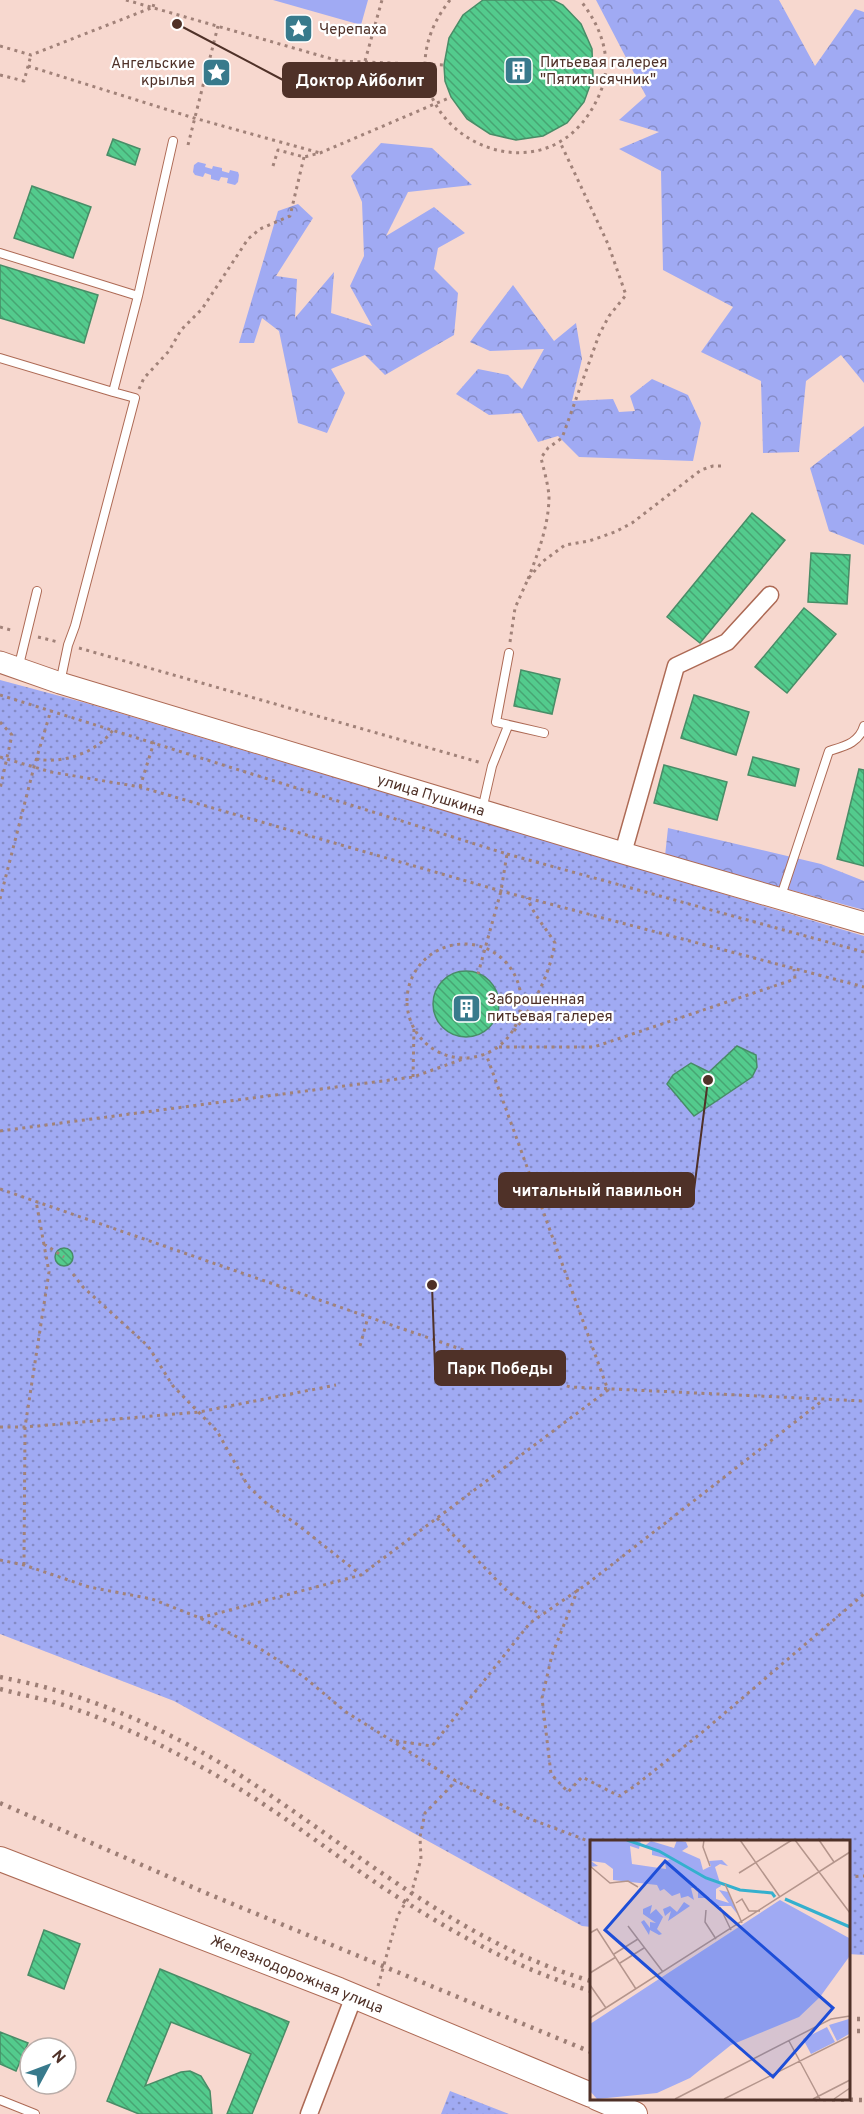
<svg xmlns="http://www.w3.org/2000/svg" width="864" height="2114" font-family="Overpass,sans-serif">
<style>
.grass{fill:#a0aaf3}
.forest{fill:url(#forest-crowns)}
.park{fill:url(#park-dots)}
.building{fill:url(#building-back-hatch);stroke:#488d67;stroke-width:1.5}
.lines{fill:none;stroke-linecap:round;stroke-linejoin:round}
.service-casing{stroke:#ad6a55;stroke-width:10}
.minor-casing{stroke:#ad6a55;stroke-width:19}
.tertiary-casing{stroke:#ad6a55;stroke-width:23}
.secondary-casing{stroke:#ad6a55;stroke-width:26}
.path{stroke:#a18279;stroke-width:3;stroke-dasharray:3 4.5;stroke-linecap:butt}
.service{stroke:#fff;stroke-width:8}
.minor{stroke:#fff;stroke-width:16}
.tertiary{stroke:#fff;stroke-width:21}
.secondary{stroke:#fff;stroke-width:24}
.rail{stroke:#9d7e75;stroke-width:4.5;stroke-dasharray:3 6;stroke-linecap:butt}
.labels{text-anchor:middle;stroke-width:4.5;stroke-linejoin:round;paint-order:stroke}
.poi-label{font-size:15px;fill:#4f3128;stroke:#fff;text-anchor:start}
.street-label{font-size:15px;fill:#4f3128;stroke:#fff}
.inset-river{fill:none;stroke:#34b0ce;stroke-width:3}
.inset-road{fill:none;stroke:#b4958c;stroke-width:1.5}
.view{fill:#1d4ed8;fill-opacity:0.15;stroke:#1d4ed8;stroke-width:3}
.inset-edge{fill:none;stroke:#4f3128;stroke-width:3}
.leader{fill:none;stroke:#4f3128;stroke-width:2}
.callout-dot{fill:#4f3128;stroke:#fff;stroke-width:2}
.callout{fill:#4f3128;stroke:#4f3128;stroke-width:2}
.callout-label{font-size:16px;text-anchor:middle;font-weight:bold;fill:#fff}
</style>
<defs>
<pattern id="forest-crowns" width="20" height="18" patternUnits="userSpaceOnUse" patternTransform="scale(1.5)"><rect width="20" height="18" fill="#a0aaf3"/><path d="M2 6a3 3 0 1 1 6 0M12 15a3 3 0 1 1 6 0" fill="none" stroke="#858bc5"/></pattern>
<pattern id="park-dots" width="8" height="8" patternUnits="userSpaceOnUse" patternTransform="scale(1.5)"><rect width="8" height="8" fill="#a0aaf3"/><path d="M2 2h.1M6 6h.1" fill="none" stroke="#858bc5" stroke-width="1.8" stroke-linecap="round"/></pattern>
<pattern id="building-back-hatch" width="6" height="6" patternUnits="userSpaceOnUse" patternTransform="scale(1.5)"><rect width="6" height="6" fill="#53cb8d"/><path d="M-1 5l2 2M0 0l6 6M5-1l2 2" fill="none" stroke="#47a573"/></pattern>
</defs>
<rect width="100%" height="100%" fill="#f7d8cf"/>
<path class="grass" d="M273 0H368L361 25Z
M198 162 206 164 205 167 212 169 213 166 222 168V171L229 173 230 170 238 172 239 175 238 182 235 185 227 183 228 178 221 177 219 181 211 179V175L205 173 203 177 195 175 193 172 194 165Z"/>
<path class="forest" d="M596 0H779L815 66 855 9 864 12V383L841 355 806 381 799 452 763 453 761 381 701 352 733 307 663 270 661 171 619 149 659 132 619 120 646 96Z
M381 143 432 148 472 185 408 192 386 236 434 207 465 233 438 248 434 269 458 293 454 335 385 375 365 355 331 369 345 393 327 433 298 423 279 331 262 318 254 343H239L278 211 298 204 313 218 276 276 297 279 295 318 334 272 331 313 372 326 350 286 364 256 362 202 351 176Z
M513 285 554 341 576 323 582 359 572 401 613 399 619 412 635 411 630 396 652 379 688 395 701 423 693 461 579 457 558 436 538 442 521 413 489 415 456 394 478 369 508 375 522 389 544 349 490 351 470 342Z
M864 426V545L829 531 810 468Z
M668 828 821 864 864 881V910L665 856Z"/>
<path class="park" d="M0 680 86 703 864 936V1955L848 1954V1841H591V1927L582 1926 174 1701 0 1634Z
M450 2091 509 2114H441Z"/>
<path class="building" d="M483 0H553L563 5 581 24 592 49 593 77 584 102 567 123 543 136 516 140 490 134 467 119 451 97 445 81 444 65 449 38 463 15Z
M113 139 140 149 135 165 107 155Z
M32 186 91 207 73 258 14 238Z
M0 265 98 295 84 343 0 318Z
M752 513 785 540 700 643 667 617Z
M811 553 850 555 847 604 808 602Z
M804 608 836 634 787 693 755 667Z
M521 670 560 679 552 714 514 706Z
M694 695 749 712 736 755 681 738Z
M753 757 799 769 795 786 748 775Z
M664 765 727 782 717 820 654 803Z
M859 769 864 770V866L837 859Z
M433 1004a33 33 0 1 1 66 0a33 33 0 1 1-66 0Z
M737 1046 756 1055 757 1067 752 1077 694 1116 667 1084 673 1075 691 1063 709 1072Z
M55 1257a9 9 0 1 1 18 0a9 9 0 1 1-18 0Z
M44 1930 80 1944 64 1989 28 1975Z
M160 1969 289 2022 252 2114H227L251 2054 171 2022 145 2086 181 2072 190 2071 201 2076 210 2091 212 2114H139L107 2101Z
M0 2032 28 2043 16 2071 0 2064Z"/>
<g class="lines">
<defs>
<path id="service" d="M0 253 138 296
M0 358 113 392
M509 653 496 722 544 733
M18 669 37 591
M60 683 68 645 75 626 135 398 113 392 138 296 173 141
M482 810 492 766 508 726
M780 899 829 751C845 746 859 743 864 726
M0 2100 35 2114"/>
<path id="minor" d="M623 853 676 666 727 642 770 595
M309 2114 354 1996"/>
<path id="tertiary" d="M0 662 60 683 623 853 864 923"/>
<path id="secondary" d="M0 1859 339 1990 591 2095
M597 2098 635 2114"/>
</defs>
<use href="#service" class="service-casing"/>
<use href="#minor" class="minor-casing"/>
<use href="#tertiary" class="tertiary-casing"/>
<use href="#secondary" class="secondary-casing"/>
<path class="path" d="M126 0 339 61 444 65
M450 0C358 117 546 223 600 93 614 60 601 26 580 0
M153 7 155 0
M178 21 179 15
M0 46 31 55 151 8
M365 61 382 0
M28 66 194 118 320 153
M0 75 24 81 31 55
M188 145 218 26
M273 166 278 150 304 157 320 153 451 97
M139 389 144 378 169 351 181 330 202 309 248 239 260 229 290 216 304 157
M528 579C538 553 549 525 549 496 548 484 544 470 541 458L548 448 562 438 599 335 609 316 626 295 608 244 560 142
M0 627 14 631
M38 637 58 642
M510 642 515 608 528 579 542 562 565 545 589 541 615 532 632 523 701 470 713 466H724
M79 648 482 763
M0 695 507 854 501 891 478 974
M0 722 12 735 0 789
M0 757 51 772 140 787 501 891 864 987
M36 759C64 764 96 753 113 730
M140 787 154 742
M507 854 864 952
M0 899 34 767 51 710
M407 1001a57 57 0 1 1 114 0a57 57 0 1 1-114 0Z
M514 1031C534 1005 549 976 555 943 545 927 534 915 527 898
M499 1047H594L795 979 794 969
M413 1077 414 1028
M0 1131 413 1077 466 1058
M0 1189 570 1387 864 1401
M44 1244 64 1257
M73 1274 83 1287 148 1346 173 1386 217 1431 248 1486 266 1503 298 1525 361 1575
M360 1346 368 1317
M0 1427H25L199 1412 336 1385
M437 1518 508 1592 541 1615
M0 1560 24 1565 89 1587 152 1599 200 1618 259 1648 304 1677 346 1712 456 1781 525 1817 591 1842
M24 1565 25 1427 49 1272 36 1201
M578 1589 552 1655 542 1698 551 1774 568 1792 582 1777 619 1796 635 1786 705 1730 864 1594
M200 1618 361 1575 608 1390 486 1054
M396 1741 432 1746 530 1623 587 1584 822 1401
M848 1877 864 1876
M378 1986 398 1915 411 1894 421 1859 420 1837 425 1813 456 1781"/>
<use href="#service" class="service"/>
<use href="#minor" class="minor"/>
<use href="#tertiary" class="tertiary"/>
<use href="#secondary" class="secondary"/>
<path class="rail" d="M0 1677C19 1681 39 1685 58 1691 122 1709 191 1743 246 1779 356 1851 463 1944 591 1981
M0 1689C19 1694 39 1698 57 1703 121 1723 181 1754 238 1788 296 1823 349 1867 407 1903 464 1939 526 1972 591 1991
M0 1803 206 1893 591 2052
M848 2019H864
M848 2031H864
M778 2098 864 2100"/>
</g>
<defs>
<symbol id="sight-square" viewBox="-11 -11 22 22"><rect x="-9" y="-9" width="18" height="18" rx="4" fill="#387a8c" stroke="#fff"/><path d="M0-6L1.8-2.2L6-1.7L2.9 1.2L3.7 5.4L0 3.3L-3.7 5.4L-2.9 1.2L-6-1.7L-1.8-2.2Z" fill="#fff"/></symbol>
<symbol id="building-square" viewBox="-11 -11 22 22"><rect x="-9" y="-9" width="18" height="18" rx="4" fill="#387a8c" stroke="#fff"/><path d="M-4-6H4V6H1V3H-1V6H-4ZM-2.5-4.3h1.7v1.8h-1.7ZM.8-4.3h1.7v1.8H.8ZM-2.5-1h1.7V.8h-1.7ZM.8-1h1.7V.8H.8Z" fill="#fff"/></symbol>
</defs>
<g fill-rule="evenodd">
<use href="#sight-square" x="282" y="12" width="33" height="33"/>
<use href="#building-square" x="502" y="54" width="33" height="33"/>
<use href="#sight-square" x="200" y="56" width="33" height="33"/>
<use href="#building-square" x="450" y="992" width="33" height="33"/>
</g>
<g class="labels">
<g class="poi-label">
<text x="319" y="34">Черепаха</text>
<text x="540" y="67">Питьевая галерея<tspan x="540" dy="17">"Пятитысячник"</tspan></text>
<text x="195" y="68" text-anchor="end">Ангельские<tspan x="195" dy="17">крылья</tspan></text>
<text x="487" y="1004">Заброшенная<tspan x="487" dy="17">питьевая галерея</tspan></text>
</g>
<g class="street-label">
<text transform="translate(431 795) rotate(17)" y="5">улица Пушкина</text>
<text transform="translate(297 1974) rotate(22)" y="5">Железнодорожная улица</text>
</g>
</g>
<g transform="translate(590 1840)">
<rect width="260" height="260" fill="#f7d8cf"/>
<path d="M0 0H51L49 9 40 6 42 24 76 29 75 22 80 19 62 15V7H53L61 1 84 8 87 0 96 2 98 7 92 11 110 19 113 30 121 26 119 21 132 20 138 26 130 24 125 27 131 46 126 49V59L139 63 129 50 138 52 149 76 141 66H125L120 58H108V47L101 48 104 60 98 56 91 58 90 53 82 56 74 49 70 51 67 45 23 40V29L15 23 1 21 8 26 0 27ZM94 62 100 66 78 81 81 71 75 76 73 69 80 66 87 72ZM62 65 60 74 66 69 73 77 67 89 72 94 69 95 60 90 59 95 51 82 54 80 60 88V82L66 83 53 74V69Z" fill="#a0aaf3"/>
<path d="M190 60 259 98V117L230 157 209 177 141 205 100 238 67 253 7 259 0 251V184ZM259 179V194L247 201 239 185ZM237 187 245 202 221 214 213 199Z" fill="#a0aaf3"/>
<path class="inset-river" d="M37 0 69 11 116 38 150 50 182 53 185 57M195 59 260 87"/>
<path class="inset-road" d="M114 0 113 7 120 26M150 0 190 57M205 0 260 73M229 0 244 22M0 26 20 43 38 41 48 47M149 33 202 0M135 44 152 83M146 63 152 59 159 71H170M130 67 141 90M116 70 115 82 126 99M38 86 73 132M0 93 7 89 46 149M24 114 48 99M30 123 54 108M0 133 26 117M0 145 16 168M0 178 260 12M199 201 230 259M85 259 241 179 260 176M134 259 260 196M223 259 260 240M244 259 260 248"/>
<path class="view" d="M75 21 243 168 183 237 15 90Z"/>
<rect width="260" height="260" class="inset-edge"/>
</g>
<path class="leader" d="M177 24L283 80M708 1080L694 1190M432 1285L435 1368"/>
<g class="callout-dot">
<circle cx="177" cy="24" r="6"/>
<circle cx="708" cy="1080" r="6"/>
<circle cx="432" cy="1285" r="6"/>
</g>
<g class="callout">
<rect x="283" y="63" width="153" height="34" rx="6"/>
<rect x="499" y="1173" width="195" height="34" rx="6"/>
<rect x="435" y="1351" width="130" height="34" rx="6"/>
</g>
<g class="callout-label">
<text x="360" y="86">Доктор Айболит</text>
<text x="597" y="1196">читальный павильон</text>
<text x="500" y="1374">Парк Победы</text>
</g>
<g transform="translate(48 2066) rotate(49)"><circle r="28" fill="#ffffff" stroke="#b9ada9" stroke-width="1.5"/>
<path d="M0-4.5L10 22L0 15L-10 22Z" fill="#387a8c"/>
<text y="-9" font-size="16" font-weight="bold" text-anchor="middle" fill="#4f3128">N</text>
</g>
</svg>
